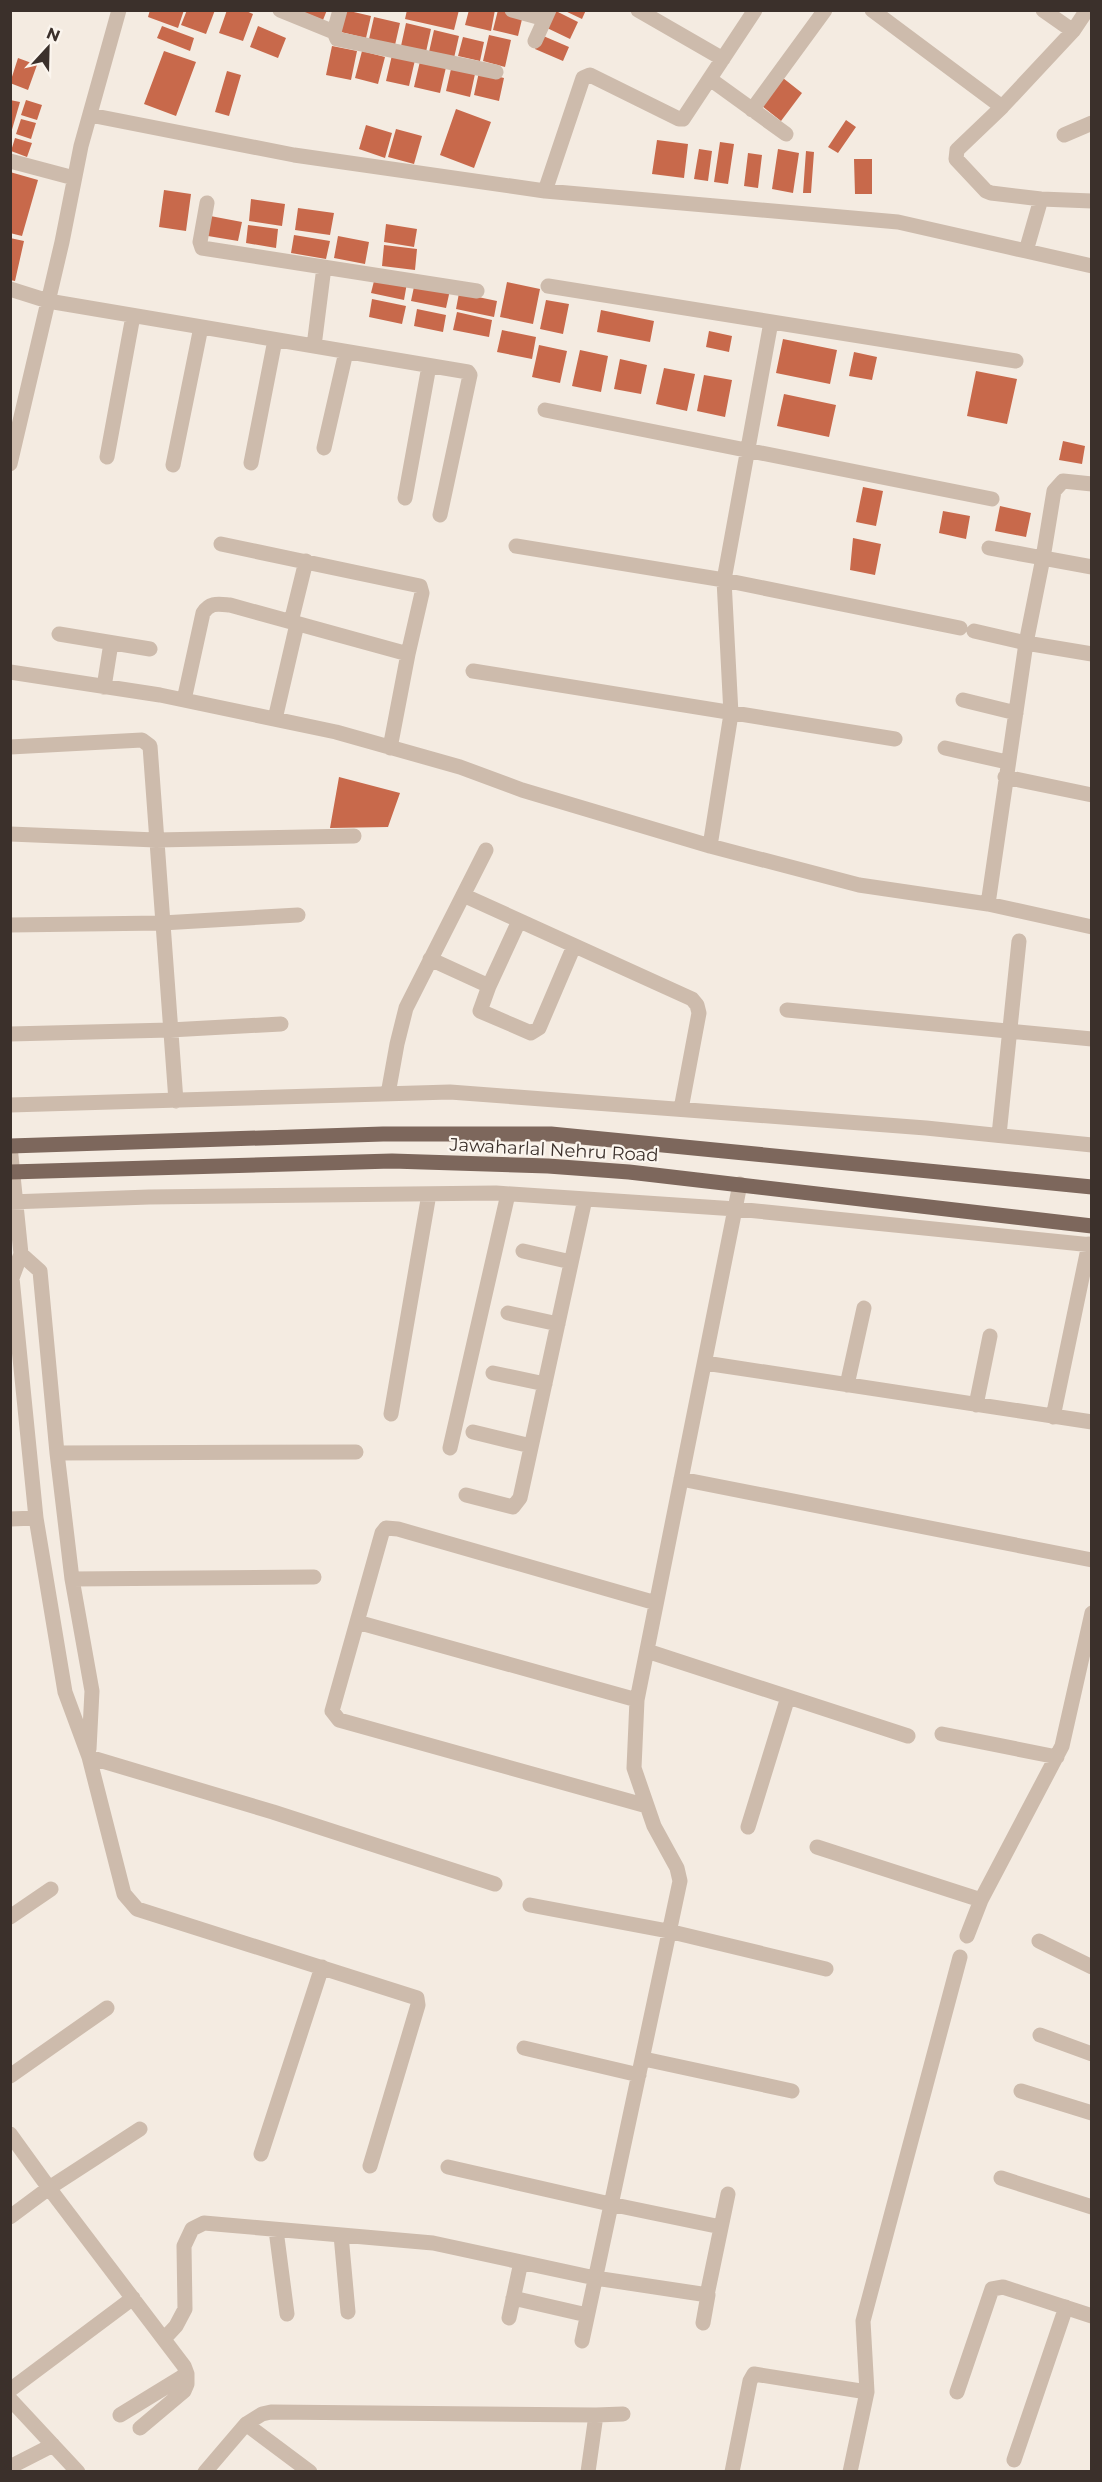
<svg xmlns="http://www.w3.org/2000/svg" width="1102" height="2482" font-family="Montserrat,sans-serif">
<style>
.building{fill:#c8694b}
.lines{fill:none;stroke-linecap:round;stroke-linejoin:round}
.minor{stroke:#cdbbac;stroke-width:15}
.major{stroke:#7d675c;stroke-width:15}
.labels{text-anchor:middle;stroke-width:4.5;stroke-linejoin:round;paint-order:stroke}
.street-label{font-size:18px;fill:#3b302b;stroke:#fbf5ee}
</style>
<rect width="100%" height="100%" fill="#f4ebe1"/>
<path class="building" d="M150 10H184L178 28 148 17Z
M187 10H215L206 34 181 25Z
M227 10H244L253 14 243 41 219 33Z
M298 10H327L323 20Z
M345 10 371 16 366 38 341 32Z
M407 10H459L454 30 405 19Z
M469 10H495L491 31 465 25Z
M498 10 523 15 518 36 493 30Z
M554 10 578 22 570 39 545 27Z
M563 10H586L582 19Z
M374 17 400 23 395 45 369 39Z
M406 23 431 29 426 52 401 46Z
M162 26 194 38 190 51 157 38Z
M258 26 286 38 278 58 250 47Z
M434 30 459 36 454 58 429 52Z
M489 35 511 40 505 67 483 61Z
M541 35 569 47 563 61 535 49Z
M463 37 484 42 480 61 458 56Z
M332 46 357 51 351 80 326 75Z
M164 51 196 62 176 116 144 104Z
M362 51 385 57 378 84 355 78Z
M392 55 415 60 409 86 386 81Z
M421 57 447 63 440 93 414 87Z
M18 58 37 65 28 90 10 83Z
M451 69 475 74 470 97 446 91Z
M227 71 241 75 229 116 215 112Z
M479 72 504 78 499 101 474 95Z
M783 78 802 93 781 121 762 106Z
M10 100 20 102 11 133H10Z
M26 100 42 105 37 120 21 115Z
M456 109 491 122 474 168 440 155Z
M21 119 36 123 31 139 16 134Z
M846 120 856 127 838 153 828 147Z
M366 125 392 133 385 158 359 149Z
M396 129 422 136 414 164 388 157Z
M15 138 32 143 27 157 11 151Z
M657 140 688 144 684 178 652 174Z
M720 142 734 144 728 184 714 182Z
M699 149 712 151 708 181 694 179Z
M778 149 799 153 793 193 772 189Z
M806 151 814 152 811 193H803Z
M748 153 762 155 758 188 744 186Z
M854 159H872V194H855Z
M10 172 38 180 22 236 10 233Z
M164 190 191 194 186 231 159 227Z
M251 199 285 204 282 226 249 221Z
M298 208 334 213 330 235 295 230Z
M205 215 242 222 238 241 202 235Z
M386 224 417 229 414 247 384 242Z
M248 225 278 229 276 248 246 243Z
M294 235 330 241 326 259 291 253Z
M338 236 369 242 365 264 334 258Z
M10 238 24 241 15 281 10 280Z
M384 245 417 249 415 270 382 266Z
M375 277 407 283 404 300 371 293Z
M415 282 450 290 446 308 411 301Z
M507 282 540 289 533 324 500 317Z
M459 293 497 301 494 317 456 309Z
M372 299 406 306 402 324 369 317Z
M546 300 569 304 563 334 540 329Z
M417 309 446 315 443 332 414 326Z
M601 310 654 321 650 342 597 332Z
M457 312 492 320 489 337 453 330Z
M502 330 536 337 532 359 497 352Z
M709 331 732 336 729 352 706 347Z
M783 339 837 350 830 384 776 373Z
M539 345 567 351 560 383 532 377Z
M580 350 608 356 601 392 572 386Z
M854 352 877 357 872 380 849 376Z
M620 359 647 365 641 394 614 389Z
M664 368 695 374 687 411 656 404Z
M976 371 1017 379 1007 424 967 416Z
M704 375 732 380 725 417 697 411Z
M784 394 836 405 829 437 777 426Z
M1063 441 1085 446 1082 464 1059 460Z
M863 487 883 491 876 526 856 522Z
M1000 506 1031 513 1026 537 995 531Z
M943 511 970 516 966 539 939 533Z
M853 538 881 544 875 575 850 570Z
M339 777 400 793 388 827 330 828Z"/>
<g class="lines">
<path class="minor" d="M280 10 334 32 337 39 496 72
M512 10 545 19
M638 10 723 59
M872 10 1002 107 957 150 956 159 986 191 991 193 1041 199 1092 201
M1043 10 1073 31
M334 32 340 10
M535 41 549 10
M710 79 786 134
M1002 107 1073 31 1087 10
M752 110 825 10
M90 115 294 155 545 191 898 222 1026 251 1041 199
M1064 135 1092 123
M10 161 74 178
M545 191 583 78 590 75 679 119H683L755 10
M207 203 200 242 202 248 477 291
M1026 251 1092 266
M548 286 1016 361
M10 289 48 301 468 372 470 375 440 515
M314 346 324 267
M545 410 992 499
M324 448 346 352
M107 457 133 316
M251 463 275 340
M10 464 62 242 81 146 119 10
M173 465 201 327
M1092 484 1063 481 1054 491 1043 558 1092 567
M405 498 429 366
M516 546 724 580 960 628
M291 622 306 561
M974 631 1026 643 1092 654
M59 634 150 649
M473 671 895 739
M10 672 160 695 336 732 460 767 522 790 710 846 859 885 988 904 1092 927
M104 687 111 643
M184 700 203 613C210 602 218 604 230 605L408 654 422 593 420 586 221 544
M963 700 1016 713
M275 719 297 624
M10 747 142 740 150 746 176 1101
M390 748 408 654
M945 748 1007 762
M1005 777 1092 795
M10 834 156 840 354 836
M710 846 731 714 724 580 771 322
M463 895 692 999 697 1005 699 1013 681 1109
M988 904 1026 643 1043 558 989 548
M10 925 162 923 298 915
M430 959 489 986 519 921
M489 986 480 1011 531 1033 539 1028 574 946
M787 1010 1092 1039
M10 1034 170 1030 281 1024
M388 1094 397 1044 406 1008 486 850
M10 1105 450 1092 926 1128 1092 1145
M999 1135 1019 941
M10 1146 21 1254 12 1278 36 1518 65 1692 89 1757 124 1894 137 1909 417 1998 418 2005 370 2166
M10 1202 149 1197 496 1193 736 1209 1092 1245
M523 1251 571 1262
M21 1254 40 1271 57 1453 72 1579 92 1691 89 1749
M508 1313 558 1324
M705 1363 1092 1422
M493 1373 545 1384
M847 1385 864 1308
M976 1405 990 1336
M391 1414 429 1194
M1053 1417 1089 1244
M473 1432 531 1446
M450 1448 508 1194
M57 1453 356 1452
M681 1479 1092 1560
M466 1495 513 1507 520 1498 585 1199
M10 1519 36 1518
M72 1579 314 1577
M357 1622 637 1700
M647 1651 908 1736
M942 1734 1057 1757
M89 1757 273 1812 495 1884
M647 1806 339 1720 332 1711 382 1533 386 1528 398 1529 656 1603
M748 1827 788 1697
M817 1847 981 1900
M530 1905 668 1931 826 1969
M10 1917 51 1889
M967 1936 981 1900 1062 1746 1092 1613
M1039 1941 1092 1967
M1040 2035 1092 2054
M524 2048 639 2075
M644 2059 792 2091
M10 2076 107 2008
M1021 2091 1092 2113
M10 2134 49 2188 140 2129
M261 2154 322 1967
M448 2167 610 2204 721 2227
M1001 2178 1092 2207
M10 2217 49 2188 184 2366 187 2374 120 2415
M276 2230 287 2314
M341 2235 348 2312
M707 2295 728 2194
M513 2298 587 2315
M509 2318 521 2262
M164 2339 176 2326 185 2309 184 2246 192 2229 204 2223 433 2243 595 2278 708 2295 703 2323
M582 2341 680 1881 677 1868 654 1826 634 1768 637 1700 740 1184
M10 2390 133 2298
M957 2392 992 2289 1003 2287 1092 2316
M10 2399 78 2472
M596 2415 623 2414
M246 2424 262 2414 271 2412 596 2415 588 2472
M140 2428 184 2391 187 2384V2374
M1014 2460 1066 2307
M10 2467 53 2445
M205 2472 246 2424 310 2472
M732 2472 750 2381 754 2374 867 2392
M850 2472 867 2392 863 2321 960 1957"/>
<path class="major" d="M10 1146 383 1134H551L1092 1187
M10 1172 392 1161 548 1166 629 1172 1092 1226"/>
</g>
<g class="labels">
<g class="street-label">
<text transform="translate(554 1150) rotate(3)" y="6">Jawaharlal Nehru Road</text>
</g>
</g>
<rect width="1102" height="2482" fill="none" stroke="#3b302b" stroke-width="24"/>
<g transform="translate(48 48) rotate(22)" stroke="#fbf5ee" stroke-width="4.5" paint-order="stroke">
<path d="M0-4.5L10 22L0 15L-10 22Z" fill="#3b302b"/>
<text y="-9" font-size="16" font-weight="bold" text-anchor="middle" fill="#3b302b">N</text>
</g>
</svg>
